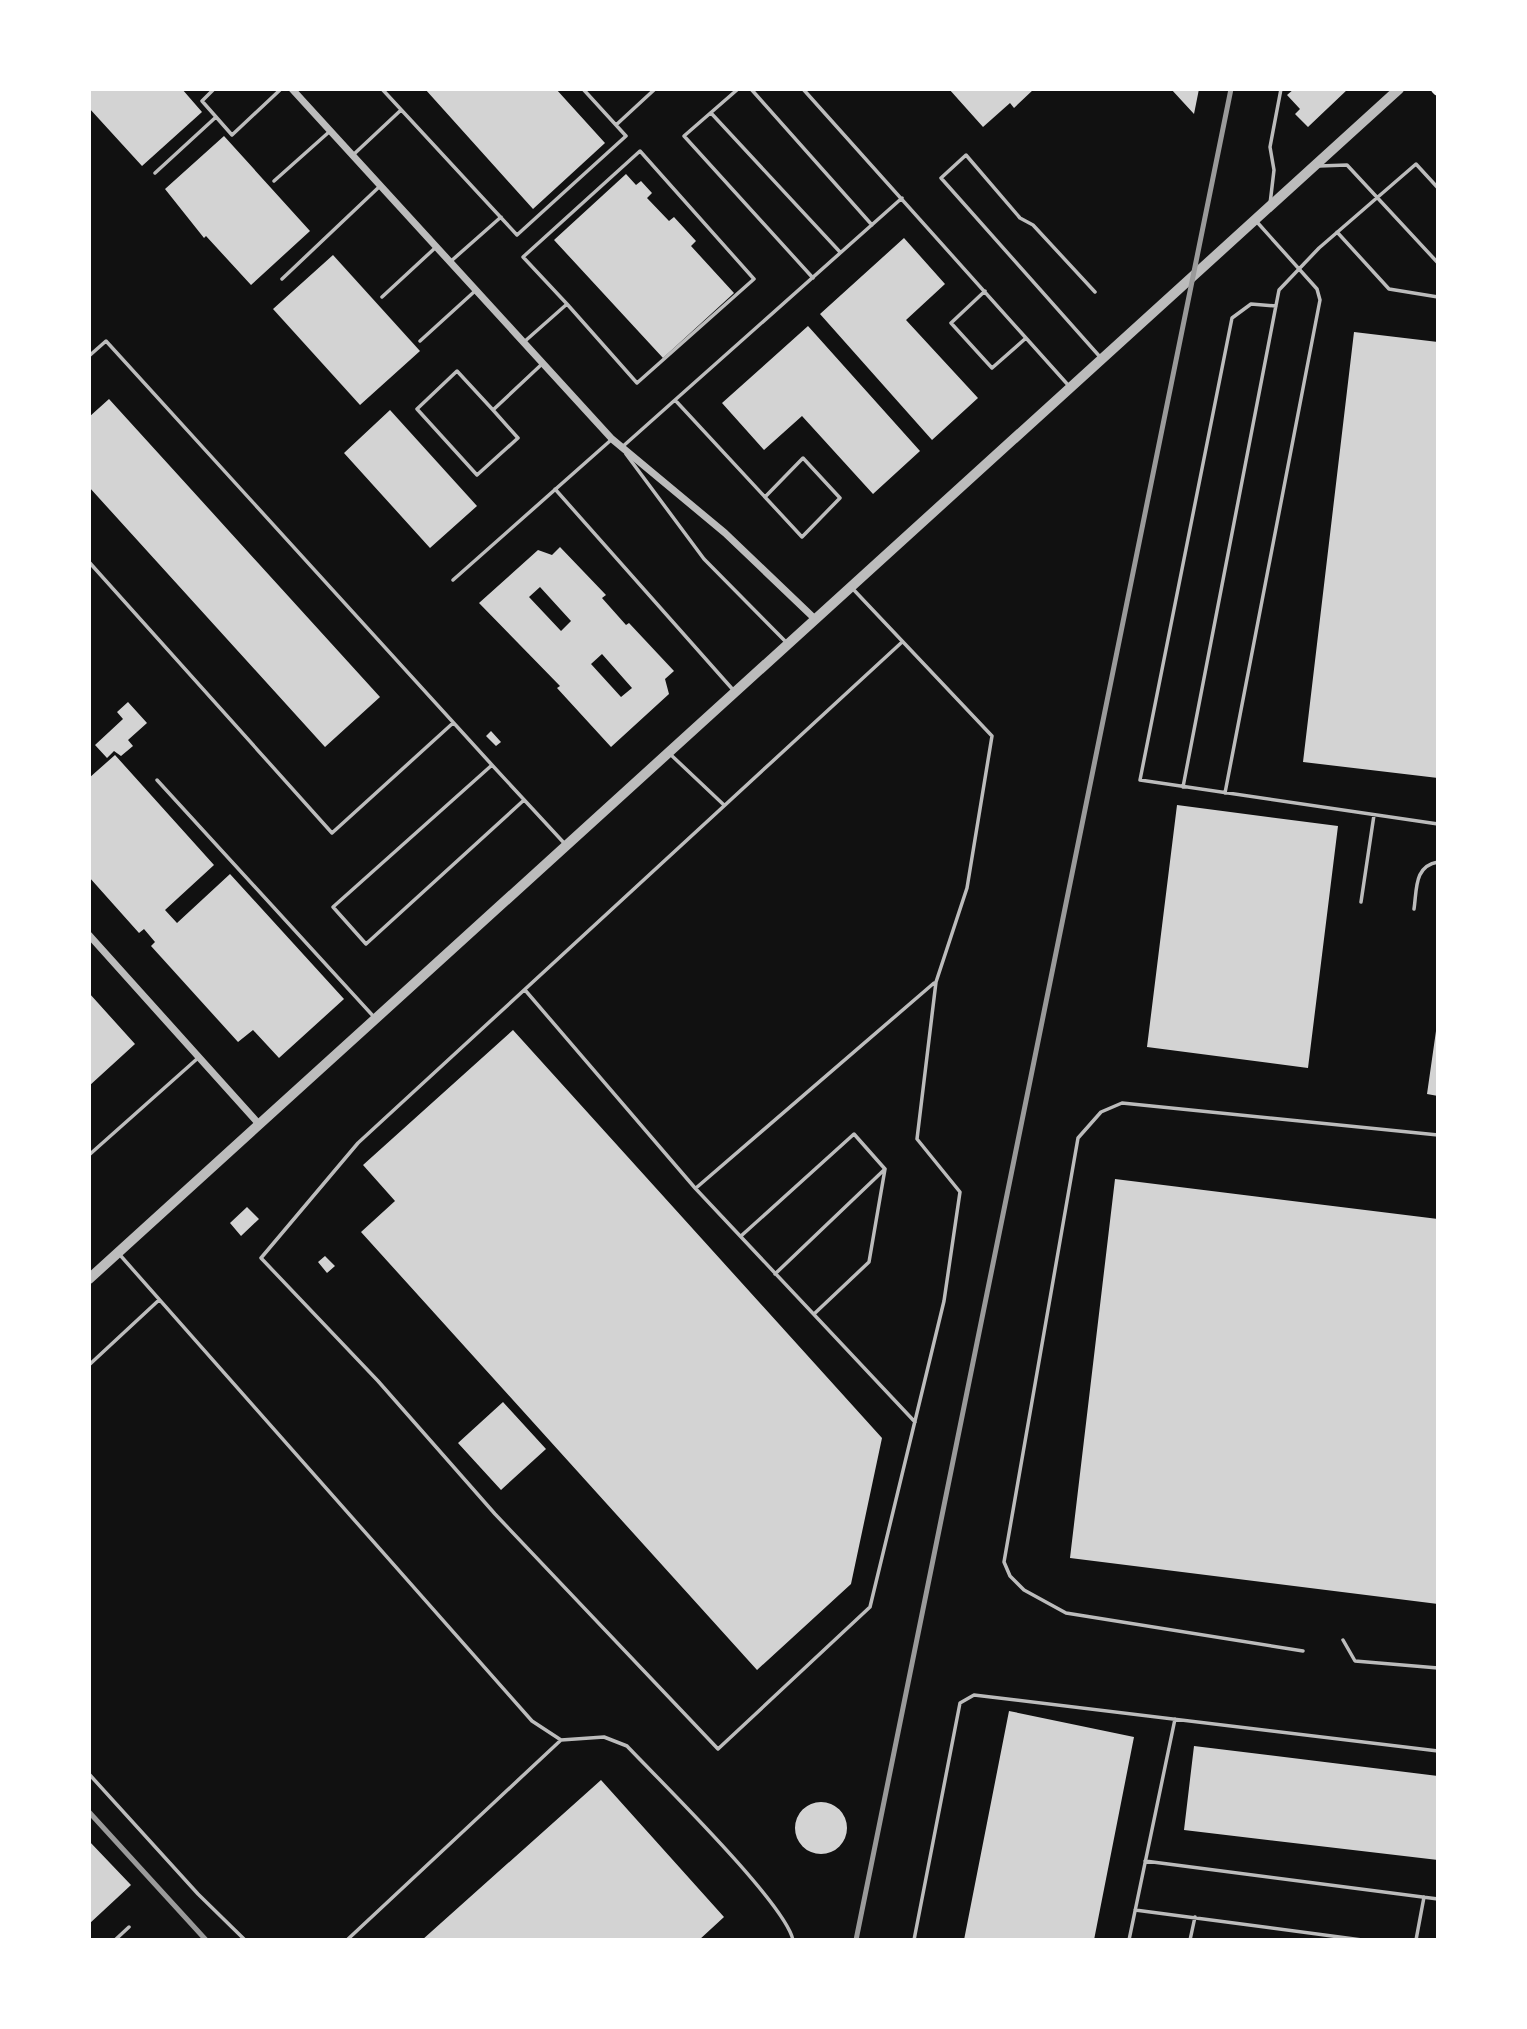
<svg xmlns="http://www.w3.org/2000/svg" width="1527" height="2029" font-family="Quicksand,sans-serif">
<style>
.building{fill:#d3d3d3;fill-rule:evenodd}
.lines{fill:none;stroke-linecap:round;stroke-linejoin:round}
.service{stroke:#bcbcbc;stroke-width:3.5}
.minor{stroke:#bcbcbc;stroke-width:7}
.tertiary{stroke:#bcbcbc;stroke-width:10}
.secondary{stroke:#f5f5f5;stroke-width:10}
.rail{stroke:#9a9a9a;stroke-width:5}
</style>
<rect width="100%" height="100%" fill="#111"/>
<path class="building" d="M89 89H182L202 112 142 166 89 108Z
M425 89H556L605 143 533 209Z
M949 89H1034L1014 108 1010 103 983 127Z
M1171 89H1199L1194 114Z
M1294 89H1348L1308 127 1295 114 1300 109 1287 95Z
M224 136 310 231 251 285 206 236 204 238 165 189Z
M626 174 636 185 641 181 652 193 647 198 669 221 674 217 696 241 691 246 734 293 663 358 554 240Z
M904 238 945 284 906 320 978 398 932 440 820 314Z
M333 255 420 351 360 405 273 309Z
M808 326 920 451 873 494 802 416 764 450 722 403Z
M1354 332 1438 342V778L1303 762Z
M109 399 380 697 325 747 89 487V417Z
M390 410 477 506 430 548 344 453Z
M560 547 606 595 602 598 626 625 629 623 674 671 665 679 669 694 611 747 557 688 560 686 479 603 538 550 552 555ZM540 587 571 621 561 631 529 597ZM602 654 632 688 621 697 591 664Z
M128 702 147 723 128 740 133 746 121 756 114 751 107 758 95 745 123 719 117 712Z
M491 731 501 742 496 746 486 736Z
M115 755 214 865 165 910 177 923 230 874 344 999 279 1058 253 1030 238 1042 151 946 155 942 144 929 139 933 89 877V778Z
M1177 805 1338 826 1308 1068 1147 1047Z
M89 993 135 1044 89 1086Z
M513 1030 882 1438 851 1584 757 1670 361 1232 395 1201 363 1165Z
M1436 1031H1438V1096L1427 1094Z
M1115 1179 1438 1219V1604L1070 1558Z
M247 1207 259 1219 241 1236 230 1223Z
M325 1256 335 1266 327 1273 318 1262Z
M503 1402 546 1449 501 1490 458 1443Z
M1009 1711 1134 1737 1094 1940H964Z
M1194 1746 1438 1776V1860L1184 1830Z
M601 1780 724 1917 699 1940H422Z
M795 1828a26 26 0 1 1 52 0a26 26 0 1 1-52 0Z
M89 1841 131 1885 89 1924Z"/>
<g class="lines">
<path class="service" d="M214 89 202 101 232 135 281 89
M382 89 517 235 626 136 583 89
M738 89 684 136 813 278
M751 89 872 225
M803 89 1026 338 992 368 951 323 985 291
M711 113 840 252
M616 125 655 89
M353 155 401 110
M1319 166 1347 165 1438 263
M155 173 216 117
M274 181 329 132
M1270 204 1274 170 1270 147 1281 89
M1337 232 1389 289 1438 297
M450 262 501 217
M282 279 379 187
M1095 292 1033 225 1020 218 966 155 941 178 1101 358
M382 297 435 248
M1276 306 1251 304 1232 318 1140 780 1438 824
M1026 338 1069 386
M420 341 475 291
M524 342 567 304 637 383 754 279 640 151 523 257 567 304
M89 356 106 341 492 765
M675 400 802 537 840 498 803 458 765 497
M493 410 457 371 417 409 477 475 518 438 493 410 542 364
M621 448 902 198
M626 454 704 559 786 642
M555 489 735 692
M89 562 332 833 453 723
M453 580 611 440
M852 588 992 736 967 888 936 982 917 1139 960 1192 944 1301 870 1607 718 1749 495 1514 378 1381 261 1258 358 1143 901 643
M670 754 724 805
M157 780 374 1017
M1183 787 1279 290 1319 248 1416 164 1438 188
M1225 793 1320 300 1317 289 1257 222
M524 800 366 944 333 907 492 765 565 844
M1361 902 1374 815
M1414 909C1417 889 1414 866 1438 862
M525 990 695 1188 915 1422
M89 1155 198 1058
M696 1188 934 983
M741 1236 854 1134 885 1169 869 1262 814 1314
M120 1255 532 1721 561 1740 604 1737 627 1746C660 1781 785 1903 793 1940
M775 1274 885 1169
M89 1365 159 1300
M1343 1640 1355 1661 1438 1668
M1303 1651 1066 1613 1024 1590 1010 1576 1004 1562 1078 1138 1101 1112 1122 1103 1438 1135
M89 1774 198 1894 245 1940
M1145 1861 1438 1899
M1135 1910 1362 1940
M115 1940 129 1927
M347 1940 561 1740
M914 1940 960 1703 974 1695 1438 1751
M1129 1940 1175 1719
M1190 1940 1195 1917
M1416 1940 1424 1897"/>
<path class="minor" d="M292 89 612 439 725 533 815 619
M89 935 258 1123"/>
<path class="tertiary" d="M89 1279 1399 89"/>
<path class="secondary" d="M1436 89 1438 91"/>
<path class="rail" d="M89 1812 206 1940
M856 1940 1231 89"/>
</g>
<rect width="1527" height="2029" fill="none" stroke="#ffffff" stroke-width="182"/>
</svg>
